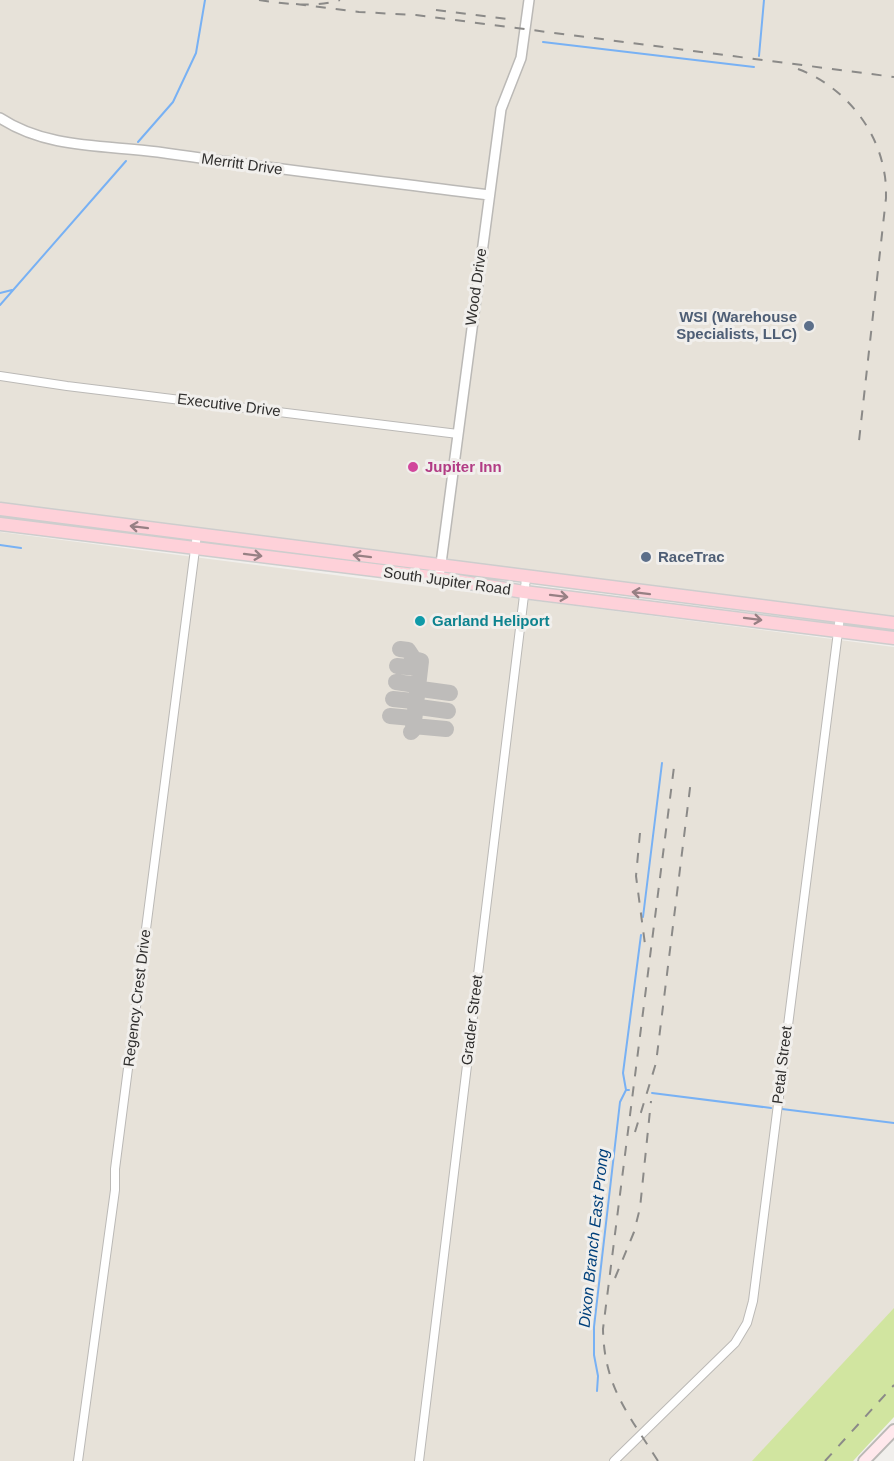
<svg xmlns="http://www.w3.org/2000/svg" width="894" height="1461" font-family="Arial,sans-serif">
<style>
.built{fill:#e7e2d9}
.green{fill:#d1e5a0}
.lines{fill:none;stroke-linecap:round;stroke-linejoin:round}
.stream{stroke:#78b1f4;stroke-width:2}
.taxiway{stroke:#bebcba;stroke-width:16}
.minor-casing{stroke:#bbb9b6;stroke-width:10}
.tertiary-casing{stroke:#bbb9b6;stroke-width:12}
.secondary-casing{stroke:#bbb9b6;stroke-width:14}
.primary-casing{stroke:#cdcdcd;stroke-width:15}
.minor{stroke:#fff;stroke-width:8}
.tertiary{stroke:#fff;stroke-width:9}
.secondary{stroke:#ffe8ec;stroke-width:10}
.primary{stroke:#fed1d9;stroke-width:12}
.rail{stroke:#8b8a88;stroke-width:2;stroke-dasharray:10 10;stroke-linecap:butt}
.oneway{stroke:#978084}
.service-dot{fill:#5c6f8a;stroke:#f1efec;stroke-width:2}
.hotel-dot{fill:#d1479c;stroke:#f1efec;stroke-width:2}
.culture-dot{fill:#0f9aa8;stroke:#f1efec;stroke-width:2}
.labels{text-anchor:middle;stroke-width:6;stroke-linejoin:round;paint-order:stroke}
.street-label{font-size:15px;fill:#302f2e;stroke:#f1efec}
.service-label{font-size:15px;font-weight:bold;fill:#4e5e75;stroke:#f1efec;text-anchor:end}
.hotel-label{font-size:15px;font-weight:bold;fill:#b23c85;stroke:#f1efec;text-anchor:start}
.culture-label{font-size:15px;font-weight:bold;fill:#0d838f;stroke:#f1efec;text-anchor:start}
.water-label{font-size:16px;font-style:italic;fill:#00407b;stroke:#f1efec}
</style>
<rect width="100%" height="100%" fill="#f1efec"/>
<path class="built" d="M0 0H894V619L0 505Z
M0 532 894 647V1414L853 1461H0Z"/>
<path class="green" d="M894 1308V1417L853 1461H752Z"/>
<g class="lines">
<path class="stream" d="M543 42 754 67
M759 56 764 0
M138 142 173 102 196 53 205 0
M0 293 12 290
M0 305 126 161
M0 545 21 548
M643 917 662 763
M626 1090 623 1073 641 935
M652 1093 771 1108
M782 1109 894 1123
M597 1391 598 1376 594 1355V1327L620 1102 626 1090H629"/>
<path class="taxiway" d="M400 649 408 650 414 659 421 661 413 730 411 732
M397 666 417 668 420 670
M396 682 416 685 418 687
M417 691 421 689 450 693
M393 699 413 701 416 704
M415 708 419 707 448 711
M390 716 412 718 414 721
M413 726 446 729"/>
<defs>
<path id="minor" d="M0 376 67 386 458 434
M78 1461 115 1190V1169L197 534
M419 1461 526 579
M614 1461 735 1343 747 1323 753 1301 840 616"/>
<path id="tertiary" d="M0 118C47 149 104 145 158 152 268 168 379 181 489 195
M440 571 501 109 521 58 529 0"/>
<path id="secondary" d="M864 1461 894 1430"/>
<path id="primary" d="M0 509C298 549 596 587 894 623
M0 524 439 578 524 592 894 638"/>
</defs>
<use href="#minor" class="minor-casing"/>
<use href="#tertiary" class="tertiary-casing"/>
<use href="#secondary" class="secondary-casing"/>
<use href="#primary" class="primary-casing"/>
<use href="#minor" class="minor"/>
<use href="#tertiary" class="tertiary"/>
<use href="#secondary" class="secondary"/>
<use href="#primary" class="primary"/>
<path class="rail" d="M259 0C286 4 313 8 340 0
M296 4 359 12 416 15 894 77
M436 10 515 20
M798 69C841 85 876 125 884 171 886 180 886 189 886 198L858 450
M640 833 636 876 646 952
M635 1132 656 1063 691 780
M615 1278 634 1232 640 1208 651 1101
M658 1461C629 1415 604 1387 603 1329L675 759
M825 1461 894 1385"/>
</g>
<defs><path id="oneway-shaft" d="M-6 0H5M1.5-3L5.5 0L1.5 3" fill="none" stroke-width="1.6" stroke-linecap="round" stroke-linejoin="round" transform="scale(1.5)"/></defs>
<g class="oneway">
<use href="#oneway-shaft" transform="translate(139 527) rotate(-173)"/>
<use href="#oneway-shaft" transform="translate(253 555) rotate(7)"/>
<use href="#oneway-shaft" transform="translate(362 556) rotate(-173)"/>
<use href="#oneway-shaft" transform="translate(641 593) rotate(-173)"/>
<use href="#oneway-shaft" transform="translate(559 596) rotate(7)"/>
<use href="#oneway-shaft" transform="translate(753 619) rotate(7)"/>
</g>
<g class="service-dot">
<circle cx="809" cy="326" r="6"/>
<circle cx="646" cy="557" r="6"/>
</g>
<circle class="hotel-dot" cx="413" cy="467" r="6"/>
<circle class="culture-dot" cx="420" cy="621" r="6"/>
<g class="labels">
<g class="street-label">
<text transform="translate(242 164) rotate(8)" y="5">Merritt Drive</text>
<text transform="translate(476 287) rotate(-82)" y="5">Wood Drive</text>
<text transform="translate(229 405) rotate(7)" y="5">Executive Drive</text>
<text transform="translate(447 581) rotate(8)" y="5">South Jupiter Road</text>
<text transform="translate(137 998) rotate(-83)" y="5">Regency Crest Drive</text>
<text transform="translate(472 1020) rotate(-83)" y="5">Grader Street</text>
<text transform="translate(782 1065) rotate(-83)" y="5">Petal Street</text>
</g>
<g class="service-label">
<text x="797" y="322">WSI (Warehouse<tspan x="797" dy="17">Specialists, LLC)</tspan></text>
<text x="658" y="562" text-anchor="start">RaceTrac</text>
</g>
<g class="hotel-label">
<text x="425" y="472">Jupiter Inn</text>
</g>
<g class="culture-label">
<text x="432" y="626">Garland Heliport</text>
</g>
<g class="water-label">
<text transform="translate(593 1238) rotate(-84)" y="6">Dixon Branch East Prong</text>
</g>
</g>
</svg>
